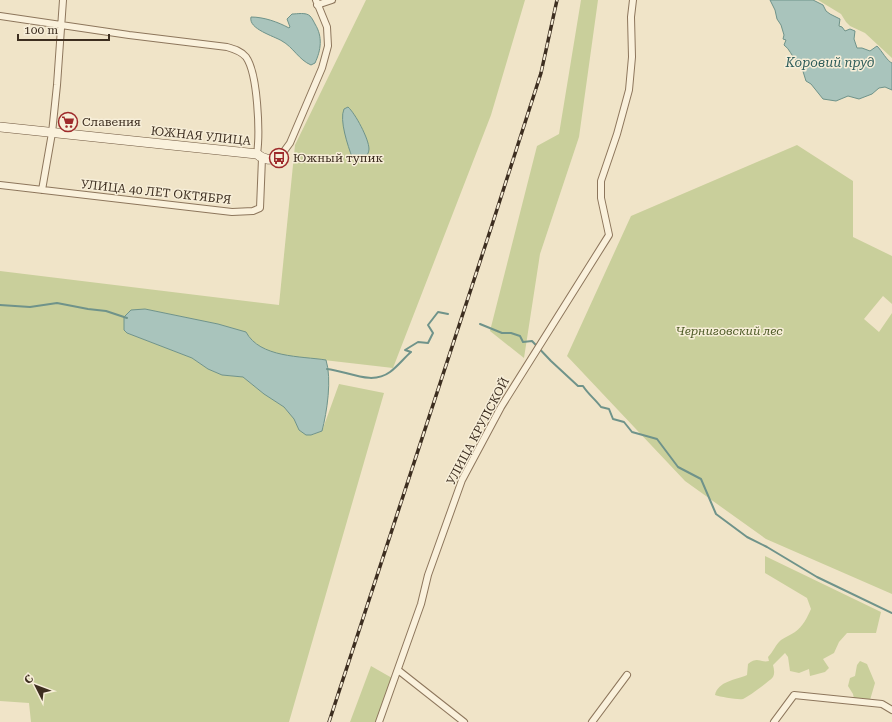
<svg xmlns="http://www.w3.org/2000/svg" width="892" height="722" font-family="'Roboto Serif',serif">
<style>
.green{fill:#c9cf9b}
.water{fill:#a9c4bc;stroke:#6f938a}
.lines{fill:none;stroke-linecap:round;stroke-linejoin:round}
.stream{stroke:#6f938a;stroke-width:2}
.street-casing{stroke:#8d765c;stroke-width:8}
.secondary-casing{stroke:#6f573f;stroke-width:10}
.street{stroke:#faf1dc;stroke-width:6}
.secondary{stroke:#faf1dc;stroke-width:9}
.rail-casing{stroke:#3d2e20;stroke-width:3.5}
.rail{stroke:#f7eed8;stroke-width:2;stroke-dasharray:6;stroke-linecap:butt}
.labels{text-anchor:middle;stroke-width:3;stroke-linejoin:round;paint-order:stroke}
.poi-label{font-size:12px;fill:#3d2e20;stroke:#f7eed8;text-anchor:start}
.street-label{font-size:12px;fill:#3d2e20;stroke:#f7eed8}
.park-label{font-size:12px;font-style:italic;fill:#4d5a26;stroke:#f7eed8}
.water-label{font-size:13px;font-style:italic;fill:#2f5d5a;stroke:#f7eed8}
</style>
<rect width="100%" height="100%" fill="#f0e4c8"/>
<path class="green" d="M366 0H525L491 115 393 368 315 359C293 359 258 354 246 332L218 324 145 309 127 333 192 358 208 369 222 375 243 377 264 394 284 407 294 419 299 430 312 435 322 431 339 384 384 393 289 722H31L29 703 0 701V271L279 305 295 145Z
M581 0H598L579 137 540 254 524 358 490 331 537 146 559 134Z
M818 0H892V58L865 33 850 26 846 22 841 14Z
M797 145 853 181V237L892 256V304L883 296 864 319 879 332 892 313V594L766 539 685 481 567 356 631 216Z
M765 556 881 612 876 633H847L839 642 834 653 823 659 829 668 825 672 810 676 809 669 799 673 790 671 788 657 785 653 773 665C774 669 775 673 773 677 771 680 748 697 743 699 738 700 721 697 715 695 718 681 736 680 747 675L748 664C758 656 760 663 769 661L768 657C774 651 775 645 781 640 785 637 791 635 795 632 803 626 807 618 811 609L807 598 765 573Z
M860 661 867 664 875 683 870 700 854 699 853 694 848 686 850 678 855 676 857 665Z
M371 666 392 678 376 722H350Z"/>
<path class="water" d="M770 0H813L823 5 826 11 830 14 840 19 839 26 842 27 845 31 850 29 855 31 854 39 857 48H862L870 51 877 46C882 51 887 61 892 63V90L885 87 879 88 872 94 859 99 848 96 836 101 823 99 811 84 806 81 801 65 796 63 797 61C791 56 790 49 784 45L786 40 783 39 784 35 781 25 777 19 775 10Z
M292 14C297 14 306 12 310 16 312 18 314 22 315 24 323 37 321 50 315 63L311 65C299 60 293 47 282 41 274 36 248 29 251 17 264 17 278 22 289 28L290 27 287 19Z
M348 107C355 113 369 139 369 149 369 155 364 158 360 161L352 157C348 146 339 120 344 109Z
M145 309 218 324 246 332C260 358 301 356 326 360 332 379 327 412 322 431L311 435H306L299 430 294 419 284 407 264 394 243 377 222 375 208 369 192 358 127 333 124 330V317L131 310Z"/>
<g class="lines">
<path class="stream" d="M0 305 30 307 57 303 88 309 106 311 127 318
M480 324 502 333H511L520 336 523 342 532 341 551 361 578 386H583C588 394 595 399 601 407L609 409 613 419 624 422 632 432 657 439 678 467 701 479 716 514 747 537 767 547 817 577 892 613
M327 369C348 371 371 386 390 372 398 366 404 358 411 352L405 350 418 342 428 343 433 333 428 325 438 312 448 314"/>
<defs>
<path id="street" d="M317 5 332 0
M0 16 129 35 227 47C234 49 241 51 246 57 258 74 260 133 257 154
M279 158 290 143 322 68 328 46 327 27 316 0
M0 185 232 212 253 211 260 208 262 158
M42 190 52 133 57 85 63 0
M398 670 464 722
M379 722 421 604 428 575 462 480 501 407 609 235 601 198V181L617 134 629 90 632 57 631 17 633 0
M592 722 627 675
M774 722 794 695 882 704 892 710"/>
<path id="secondary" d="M0 127 257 154C264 160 269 160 279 158"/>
</defs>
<use href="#street" class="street-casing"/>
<use href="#secondary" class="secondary-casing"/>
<use href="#street" class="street"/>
<use href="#secondary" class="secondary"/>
<defs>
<path id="rail" d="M329 722 492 225 541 73 557 0"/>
</defs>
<use href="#rail" class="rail-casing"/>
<use href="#rail" class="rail"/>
</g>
<defs>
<symbol id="supermarket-ring" viewBox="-11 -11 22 22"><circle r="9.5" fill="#f7eed8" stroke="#9e2a2b" stroke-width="1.5"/><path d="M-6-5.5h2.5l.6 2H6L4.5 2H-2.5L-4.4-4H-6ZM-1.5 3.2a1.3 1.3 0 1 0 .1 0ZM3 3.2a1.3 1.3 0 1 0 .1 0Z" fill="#9e2a2b"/></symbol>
<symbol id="bus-ring" viewBox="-11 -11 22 22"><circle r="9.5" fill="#f7eed8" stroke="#9e2a2b" stroke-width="1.5"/><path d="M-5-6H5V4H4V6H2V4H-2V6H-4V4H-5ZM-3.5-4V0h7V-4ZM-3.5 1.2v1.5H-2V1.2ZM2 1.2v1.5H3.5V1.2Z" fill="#9e2a2b"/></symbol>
</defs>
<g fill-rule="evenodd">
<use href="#supermarket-ring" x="57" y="111" width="22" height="22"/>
<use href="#bus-ring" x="268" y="147" width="22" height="22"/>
</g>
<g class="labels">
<g class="poi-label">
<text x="82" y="126">Славения</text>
<text x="293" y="162">Южный тупик</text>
</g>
<g class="street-label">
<text transform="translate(201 136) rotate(6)" y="4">ЮЖНАЯ УЛИЦА</text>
<text transform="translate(156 192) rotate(6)" y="4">УЛИЦА 40 ЛЕТ ОКТЯБРЯ</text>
<text transform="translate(478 431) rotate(-62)" y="4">УЛИЦА КРУПСКОЙ</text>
</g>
<g class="park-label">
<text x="729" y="335">Черниговский лес</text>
</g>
<g class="water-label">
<text x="830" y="67">Коровий пруд</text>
</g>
</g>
<g transform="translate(36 686) rotate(312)" stroke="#f7eed8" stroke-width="3" paint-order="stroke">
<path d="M0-3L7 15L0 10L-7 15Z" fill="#3d2e20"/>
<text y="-6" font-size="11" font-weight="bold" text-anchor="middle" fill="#3d2e20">С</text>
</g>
<path d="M18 34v6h91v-6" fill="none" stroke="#3d2e20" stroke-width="2"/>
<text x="24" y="34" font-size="12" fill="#3d2e20" stroke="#f7eed8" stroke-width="3" paint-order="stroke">100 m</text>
</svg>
